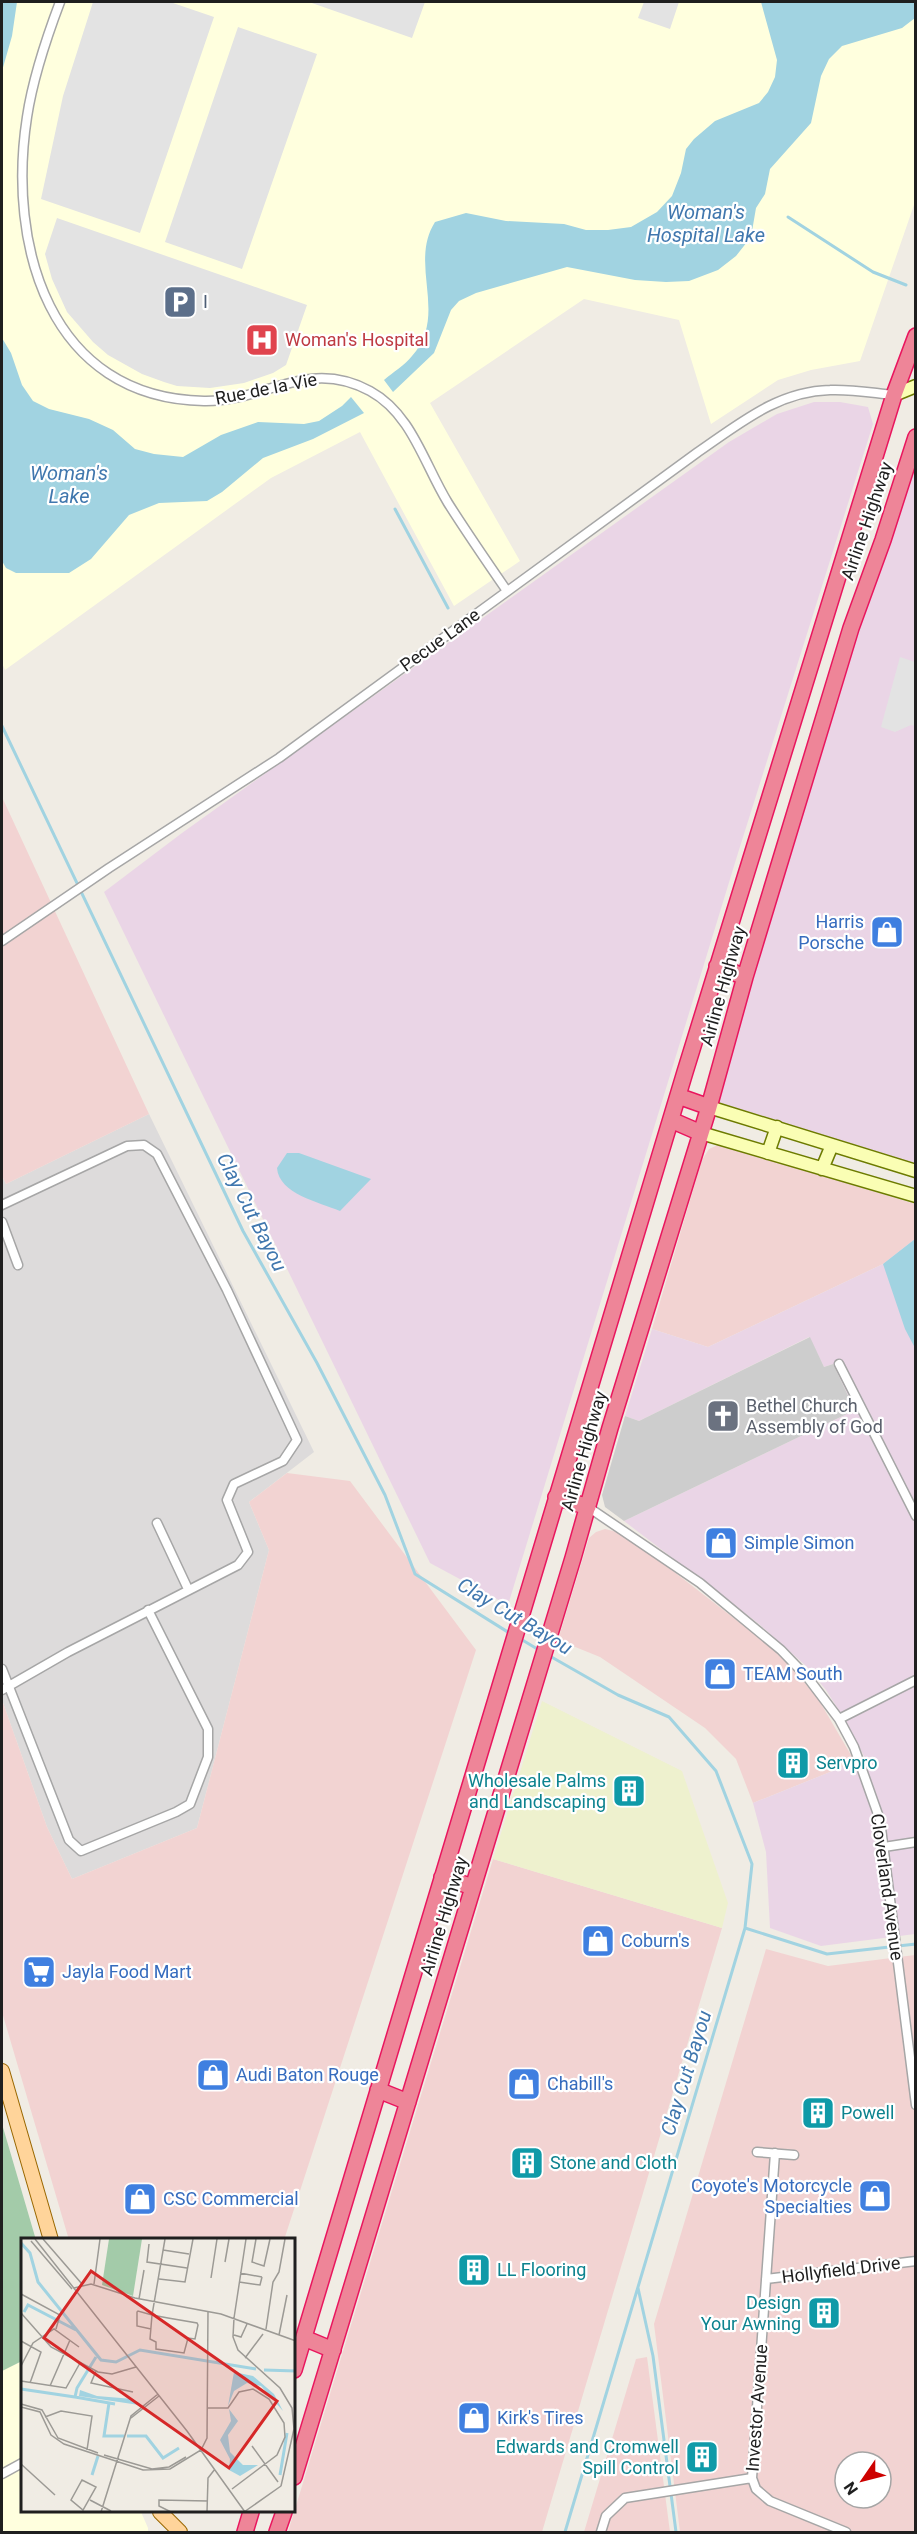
<svg xmlns="http://www.w3.org/2000/svg" width="917" height="2534" font-family="Roboto,sans-serif">
<style>
.residential{fill:#dddbdb}
.commercial{fill:#f2d3d2;fill-rule:evenodd}
.industrial{fill:#ead5e6}
.education{fill:#ffffde}
.religious{fill:#cdcdcd}
.farmland{fill:#eef1ce}
.cemetery{fill:#a3cba9}
.parking{fill:#e3e3e3}
.water{fill:#a1d3e1}
.lines{fill:none;stroke-linecap:round;stroke-linejoin:round}
.stream{stroke:#a1d3e1;stroke-width:3}
.street-casing{stroke:#a6a6a6;stroke-width:11}
.secondary-casing{stroke:#6d7b00;stroke-width:15}
.primary-casing{stroke:#996700;stroke-width:16}
.highway-casing{stroke:#e9165e;stroke-width:18}
.street{stroke:#fff;stroke-width:8}
.secondary{stroke:#fafeb4;stroke-width:12}
.primary{stroke:#ffd49a;stroke-width:14}
.highway{stroke:#ee8598;stroke-width:15}
.labels{text-anchor:middle;stroke-width:4.5;stroke-linejoin:round;paint-order:stroke}
.service-label{font-size:18px;fill:#4e5e75;stroke:#fff;text-anchor:start}
.health-label{font-size:18px;fill:#be3a42;stroke:#fff;text-anchor:start}
.street-label{font-size:18px;fill:#1f1f1f;stroke:#fff}
.shop-label{font-size:18px;fill:#366cbe;stroke:#fff;text-anchor:start}
.worship-label{font-size:18px;fill:#5b616d;stroke:#fff;text-anchor:start}
.culture-label{font-size:18px;fill:#0d838f;stroke:#fff;text-anchor:start}
.water-label{font-size:20px;font-style:italic;fill:#4077ae;stroke:#fff}
.inset-river{fill:none;stroke:#a1d3e1;stroke-width:3}
.inset-road{fill:none;stroke:#9c9a95;stroke-width:1.5}
.view{fill:#d62828;fill-opacity:0.15;stroke:#d62828;stroke-width:3}
.inset-edge{fill:none;stroke:#1f1f1f;stroke-width:3}
</style>
<rect width="100%" height="100%" fill="#f0ece4"/>
<path class="residential" d="M149 1114 314 1452 249 1502 269 1550 197 1828 72 1879 47 1827 2 1700V1176L6 1184Z"/>
<path class="commercial" d="M2 797 149 1114 6 1184 2 1176Z
M720 1144 915 1204V1239L883 1264 708 1347 652 1329 702 1160 709 1149Z
M287 1473 350 1481 476 1650 284 2240H69L2 2012V1700L47 1827 72 1879 197 1828 269 1550 249 1502Z
M605 1529 621 1533 633 1540 766 1643 791 1667 817 1697 855 1762 753 1803 736 1759 705 1728 600 1657 558 1640 589 1538 596 1532Z
M493 1859 722 1928 542 2532H288Z
M766 1949 828 1966 915 1955V2532H680L654 2324ZM845 2462H881V2498H845Z
M647 2357 670 2532H584L636 2359Z"/>
<path class="industrial" d="M814 402H840L868 407 873 424 738 853 508 1605 430 1563 104 892 182 833 729 442 777 414Z
M915 437V1171L709 1107Z
M915 1239V1934L821 1946 770 1928 766 1852 753 1803 865 1758 847 1723 826 1690 806 1666 759 1624 624 1521 855 1410 833 1364 824 1367 809 1337 639 1421 625 1416 652 1329 708 1347 883 1264Z"/>
<path class="education" d="M2 2H915V202L860 361 811 370 778 380 711 424 679 320 584 299 430 403 520 561 454 606 360 432 271 478 5 670 2 663Z
M22 2361V2512H141L148 2528V2532H2V2371Z"/>
<path class="religious" d="M810 1337 824 1367 833 1364 855 1410 624 1521 605 1507 602 1495 625 1416 639 1421Z"/>
<path class="farmland" d="M542 1701 682 1771 728 1903 722 1928 493 1859Z"/>
<path class="cemetery" d="M2 2124 36 2240H22V2361L2 2371Z"/>
<path class="parking" d="M93 2H170L214 17 140 233 41 199 63 96Z
M309 2H425L412 38Z
M644 2H679L670 29 638 18Z
M238 27 317 54 242 269 165 242Z
M57 218 307 305 286 365 273 373 244 383 210 388 177 386 164 382 142 374 108 355 93 342 67 312 52 279 45 254Z
M900 657 915 662V726L911 725 895 732 881 727Z"/>
<path class="water" d="M2 2H17L12 36 2 71Z
M761 2H915V18L902 28 842 46 829 59 821 76 811 123 770 169 765 194 756 208 751 237 736 256 718 270 689 281 666 282 635 280 567 267 476 293 459 301 451 310 434 353 393 392 384 380C393 372 405 365 412 356 449 314 408 265 435 222L466 213 506 221 564 224 586 230H608L631 227 657 212 672 196 681 173 686 149 694 139 715 121 759 103 768 92 775 77 777 60Z
M2 338 11 353 22 385 33 401 49 409 89 419 113 430 135 449 154 454 183 457 221 435 258 422 304 424 319 421 342 406 351 397 364 413 313 439 263 458 222 492 207 501 159 503 129 515 91 559 69 573H16L6 568 2 561Z
M287 1153H299L371 1179 340 1211C319 1202 279 1194 277 1168Z
M915 1239V1348L905 1329 883 1264Z"/>
<g class="lines">
<path class="stream" d="M788 217 873 272 906 285
M395 509 448 608
M2 726 243 1231 317 1363 385 1495 415 1574 511 1634
M519 1638 539 1650
M548 1655 618 1695 669 1717 716 1771 752 1864 745 1928 565 2532
M745 1928 827 1954 916 1944
M638 2288 653 2356 676 2532"/>
<defs>
<path id="street" d="M60 2C46 39 33 77 27 117 7 245 49 398 204 401 266 402 307 357 370 391 412 414 424 464 448 503 467 533 487 562 507 591
M2 941 109 868 279 758 698 452C739 424 778 391 830 390 851 389 873 393 894 395
M2 1205 127 1146 144 1145 157 1154 227 1290 297 1440 283 1461 234 1484 227 1500 248 1552 238 1565 68 1652 2 1690
M2 1222 18 1265
M839 1364 916 1516
M588 1507 700 1583 781 1650 808 1678 839 1719 854 1747 880 1820 916 2105
M157 1523 188 1589
M2 1669 69 1840 81 1851 176 1812 190 1804 208 1757V1729L148 1610
M839 1719 916 1680
M884 1847 916 1842
M757 2152 794 2155
M775 2153 752 2478 756 2489 770 2501 846 2532
M766 2279 916 2261
M2 2474 22 2463
M601 2532 606 2516 625 2498 752 2478"/>
<path id="secondary" d="M894 395 916 386
M709 1107 916 1171
M701 1133 916 1196
M768 1153 777 1127
M822 1169 832 1145"/>
<path id="primary" d="M2 2071 51 2240
M160 2512 180 2532"/>
<path id="highway" d="M717 966 745 977
M678 1096 709 1107
M671 1120 701 1133
M556 1497 588 1507
M442 1877 473 1887
M378 2090 408 2102
M304 2338 333 2350
M294 2370 685 1072 894 395 916 336
M294 2477 573 1558 610 1428 709 1107 745 977 851 628 883 540 916 437
M245 2532 251 2512
M277 2532 284 2512"/>
</defs>
<use href="#street" class="street-casing"/>
<use href="#secondary" class="secondary-casing"/>
<use href="#primary" class="primary-casing"/>
<use href="#highway" class="highway-casing"/>
<use href="#street" class="street"/>
<use href="#secondary" class="secondary"/>
<use href="#primary" class="primary"/>
<use href="#highway" class="highway"/>
</g>
<defs>
<symbol id="parking-square" viewBox="-11 -11 22 22"><rect x="-9" y="-9" width="18" height="18" rx="4" fill="#5c6f8a" stroke="#fff"/><path d="M-3.5-5.5H1a3.5 3.5 0 0 1 0 7H-1V5.5H-3.5ZM-1-3.4V-.6H.8a1.4 1.4 0 0 0 0-2.8Z" fill="#fff"/></symbol>
<symbol id="hospital-square" viewBox="-11 -11 22 22"><rect x="-9" y="-9" width="18" height="18" rx="4" fill="#e0444e" stroke="#fff"/><path d="M-5-5h3v3.5h4V-5h3V5h-3V1.5h-4V5h-3Z" fill="#fff"/></symbol>
<symbol id="shop-square" viewBox="-11 -11 22 22"><rect x="-9" y="-9" width="18" height="18" rx="4" fill="#3f7fe0" stroke="#fff"/><path d="M-5-2.5h2.3a2.7 3.5 0 0 1 5.4 0H5L5.5 6h-11ZM-1.5-2.5h3a1.5 2.3 0 0 0-3 0Z" fill="#fff"/></symbol>
<symbol id="church-square" viewBox="-11 -11 22 22"><rect x="-9" y="-9" width="18" height="18" rx="4" fill="#6b7280" stroke="#fff"/><path d="M-1.2-6h2.4v3.5h3.3v2.4h-3.3V6h-2.4V-.1h-3.3v-2.4h3.3Z" fill="#fff"/></symbol>
<symbol id="building-square" viewBox="-11 -11 22 22"><rect x="-9" y="-9" width="18" height="18" rx="4" fill="#0f9aa8" stroke="#fff"/><path d="M-4-6H4V6H1V3H-1V6H-4ZM-2.5-4.3h1.7v1.8h-1.7ZM.8-4.3h1.7v1.8H.8ZM-2.5-1h1.7V.8h-1.7ZM.8-1h1.7V.8H.8Z" fill="#fff"/></symbol>
<symbol id="supermarket-square" viewBox="-11 -11 22 22"><rect x="-9" y="-9" width="18" height="18" rx="4" fill="#3f7fe0" stroke="#fff"/><path d="M-6-5.5h2.5l.6 2H6L4.5 2H-2.5L-4.4-4H-6ZM-1.5 3.2a1.3 1.3 0 1 0 .1 0ZM3 3.2a1.3 1.3 0 1 0 .1 0Z" fill="#fff"/></symbol>
</defs>
<g fill-rule="evenodd">
<use href="#parking-square" x="161" y="283" width="38" height="38"/>
<use href="#hospital-square" x="243" y="321" width="38" height="38"/>
<use href="#shop-square" x="868" y="913" width="38" height="38"/>
<use href="#church-square" x="704" y="1397" width="38" height="38"/>
<use href="#shop-square" x="702" y="1524" width="38" height="38"/>
<use href="#shop-square" x="701" y="1655" width="38" height="38"/>
<use href="#building-square" x="774" y="1744" width="38" height="38"/>
<use href="#building-square" x="610" y="1772" width="38" height="38"/>
<use href="#shop-square" x="579" y="1922" width="38" height="38"/>
<use href="#supermarket-square" x="20" y="1953" width="38" height="38"/>
<use href="#shop-square" x="194" y="2056" width="38" height="38"/>
<use href="#shop-square" x="505" y="2065" width="38" height="38"/>
<use href="#building-square" x="799" y="2094" width="38" height="38"/>
<use href="#building-square" x="508" y="2144" width="38" height="38"/>
<use href="#shop-square" x="856" y="2177" width="38" height="38"/>
<use href="#shop-square" x="121" y="2180" width="38" height="38"/>
<use href="#building-square" x="455" y="2251" width="38" height="38"/>
<use href="#building-square" x="805" y="2294" width="38" height="38"/>
<use href="#shop-square" x="455" y="2399" width="38" height="38"/>
<use href="#building-square" x="683" y="2438" width="38" height="38"/>
</g>
<g class="labels">
<g class="service-label">
<text x="203" y="308">I</text>
</g>
<g class="health-label">
<text x="285" y="346">Woman's Hospital</text>
</g>
<g class="street-label">
<text transform="translate(266 389) rotate(-11)" y="6">Rue de la Vie</text>
<text transform="translate(867 521) rotate(-71)" y="6">Airline Highway</text>
<text transform="translate(440 640) rotate(-36)" y="6">Pecue Lane</text>
<text transform="translate(723 986) rotate(-74)" y="6">Airline Highway</text>
<text transform="translate(584 1451) rotate(-74)" y="6">Airline Highway</text>
<text transform="translate(887 1887) rotate(82)" y="6">Cloverland Avenue</text>
<text transform="translate(444 1916) rotate(-73)" y="6">Airline Highway</text>
<text transform="translate(841 2270) rotate(-7)" y="6">Hollyfield Drive</text>
<text transform="translate(757 2408) rotate(-86)" y="6">Investor Avenue</text>
</g>
<g class="shop-label">
<text x="864" y="928" text-anchor="end">Harris<tspan x="864" dy="21">Porsche</tspan></text>
<text x="744" y="1549">Simple Simon</text>
<text x="743" y="1680">TEAM South</text>
<text x="621" y="1947">Coburn's</text>
<text x="62" y="1978">Jayla Food Mart</text>
<text x="236" y="2081">Audi Baton Rouge</text>
<text x="547" y="2090">Chabill's</text>
<text x="852" y="2192" text-anchor="end">Coyote's Motorcycle<tspan x="852" dy="21">Specialties</tspan></text>
<text x="163" y="2205">CSC Commercial</text>
<text x="497" y="2424">Kirk's Tires</text>
</g>
<g class="worship-label">
<text x="746" y="1412">Bethel Church<tspan x="746" dy="21">Assembly of God</tspan></text>
</g>
<g class="culture-label">
<text x="816" y="1769">Servpro</text>
<text x="606" y="1787" text-anchor="end">Wholesale Palms<tspan x="606" dy="21">and Landscaping</tspan></text>
<text x="841" y="2119">Powell</text>
<text x="550" y="2169">Stone and Cloth</text>
<text x="497" y="2276">LL Flooring</text>
<text x="801" y="2309" text-anchor="end">Design<tspan x="801" dy="21">Your Awning</tspan></text>
<text x="679" y="2453" text-anchor="end">Edwards and Cromwell<tspan x="679" dy="21">Spill Control</tspan></text>
</g>
<g class="water-label">
<text x="706" y="219">Woman's<tspan x="706" dy="23">Hospital Lake</tspan></text>
<text x="69" y="480">Woman's<tspan x="69" dy="23">Lake</tspan></text>
<text transform="translate(252 1212) rotate(63)" y="7">Clay Cut Bayou</text>
<text transform="translate(515 1616) rotate(31)" y="7">Clay Cut Bayou</text>
<text transform="translate(686 2073) rotate(-73)" y="7">Clay Cut Bayou</text>
</g>
</g>
<g transform="translate(21 2238)">
<rect width="274" height="274" fill="#f0ece4"/>
<path d="M88 1H121L112 58 81 47Z" fill="#a3cba9"/>
<path d="M213 134 232 138 253 156 262 173 240 148 226 145 213 153 207 168ZM59 152 76 158 112 161 118 167 58 158ZM208 171 217 183 207 197 209 214 222 227H237L219 238 208 232 209 221 199 202 210 183Z" fill="#a1d3e1"/>
<path class="inset-river" d="M0 5 9 15 17 44 80 122 95 124 119 112 235 131M3 74 7 67 55 92M243 132 275 133M0 151 54 159 56 150 75 119M54 159 94 166M88 165 83 198H103M106 198H125L142 220 158 210M71 237 77 218M259 237 266 195"/>
<path class="inset-road" d="M14 1 166 193 224 274M22 1 61 46M235 1 231 24 243 28 249 1M10 3 51 51M128 6 126 24 166 30M142 12 168 16M204 24 208 1M219 35 241 39M190 40 196 1M138 41 164 44 172 1M218 44 239 47 241 39M73 46 79 1M53 50 70 46 114 60 200 76 275 103M0 56 39 77 35 91M118 61 123 32M0 75 30 109 77 134 91 136 115 129M213 80 225 1M213 80 212 99 217 112 259 150 271 170 273 191 260 248M130 91 116 88V74L117 73 131 77 147 80 176 85 177 87 174 101 167 100 163 115 135 111V104L129 101 131 77 144 1M245 91 252 44 258 34 264 1M213 97 220 99 226 86M258 97 266 57M0 103 20 114 9 145M224 120 242 96M0 128 12 105 33 91 58 109M75 133 70 145 112 154M0 143 45 150 59 125M29 148 49 102M0 166 21 172 37 200 77 215M0 169 19 174 30 197 43 206 122 232 149 231 180 212 186 200 187 73M187 170H207L218 154 232 151 248 161 263 185 264 199 256 217 211 251M24 179 40 173 71 178 66 212M110 180 138 158M231 208 257 244M83 217 131 231 148 229 165 219M0 226 34 257M61 242 75 249 62 272 50 262ZM69 262 90 273M80 274 110 178 137 156M150 274 138 268V262L187 263M186 274 187 240 194 231M223 274 260 248"/>
<path class="view" d="M70 33 256 163 208 230 23 100Z"/>
<rect width="274" height="274" class="inset-edge"/>
</g>
<rect width="917" height="2534" fill="none" stroke="#1f1f1f" stroke-width="6"/>
<g transform="translate(863 2480) rotate(235)"><circle r="28" fill="#ffffff" stroke="#a5a5a5" stroke-width="1.5"/>
<path d="M0-4.5L10 22L0 15L-10 22Z" fill="#cd0100"/>
<text y="-9" font-size="16" font-weight="bold" text-anchor="middle" fill="#1f1f1f">N</text>
</g>
</svg>
